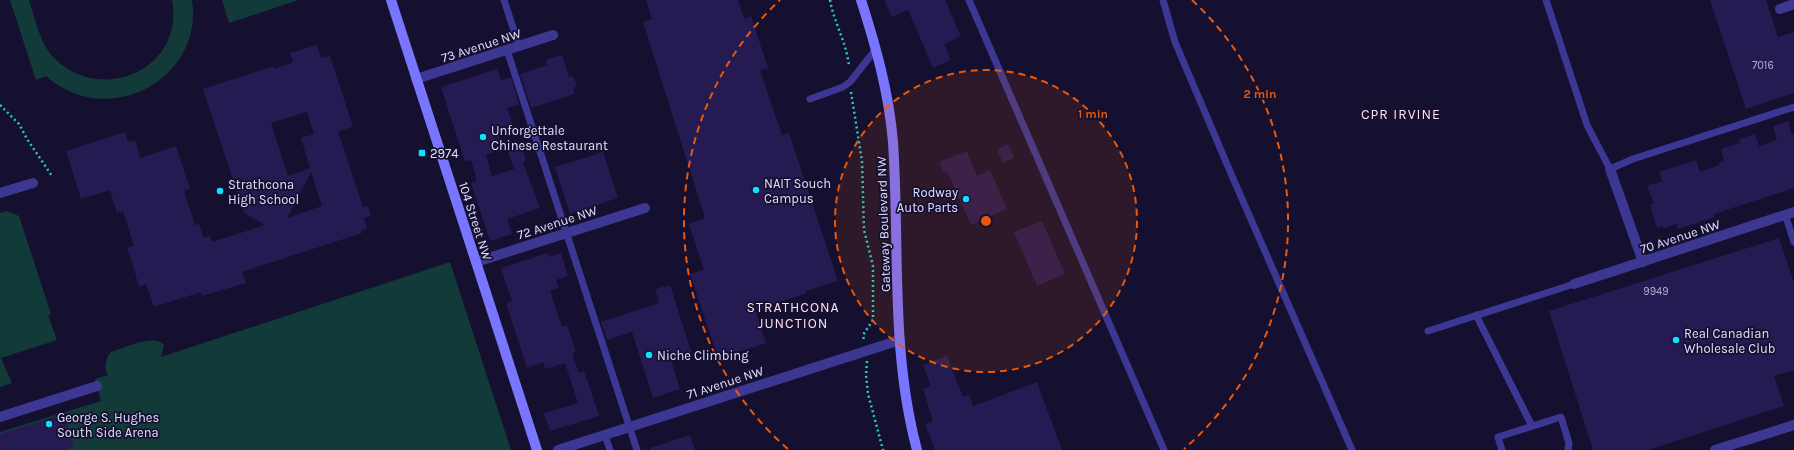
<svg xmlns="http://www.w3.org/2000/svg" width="1794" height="450" font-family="Karla,sans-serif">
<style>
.green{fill:#123a39}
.building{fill:#261a52;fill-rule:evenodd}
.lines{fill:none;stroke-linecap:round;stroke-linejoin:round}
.path{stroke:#26cbc3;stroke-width:2.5;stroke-dasharray:2 3;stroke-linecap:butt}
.service{stroke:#3b3792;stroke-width:7}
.minor{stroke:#3b3792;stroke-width:10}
.secondary{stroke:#7a75ff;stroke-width:10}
.ring{fill:none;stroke:#e8590c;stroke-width:2;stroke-dasharray:7 5}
.poi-dot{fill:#0ae3ff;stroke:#15102f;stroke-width:1.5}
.labels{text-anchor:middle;stroke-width:3.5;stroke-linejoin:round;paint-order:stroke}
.number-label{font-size:11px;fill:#b3add4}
.street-label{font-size:13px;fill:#e2deff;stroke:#15102f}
.poi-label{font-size:13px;fill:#e2deff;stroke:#15102f;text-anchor:start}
.neighbourhood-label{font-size:14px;letter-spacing:1px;fill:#ffe0f3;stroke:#15102f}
.centre{fill:#e8590c;stroke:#15102f;stroke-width:2}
.ring-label{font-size:12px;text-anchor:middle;font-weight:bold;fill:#e8590c;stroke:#15102f;stroke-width:3.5;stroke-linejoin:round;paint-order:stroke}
</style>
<rect width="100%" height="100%" fill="#15102f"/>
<path class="green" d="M10 0H29C36 21 40 45 56 60 105 105 185 67 172 0H192C204 81 106 130 46 76L36 80Z
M222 0H298L229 23Z
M7 211 19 216 51 314 48 315 57 340 1 358 12 383 0 387V213Z
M450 262 511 450H0V432L101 401 95 379 108 375C103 369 106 357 111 352 124 348 154 333 164 345L161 357Z"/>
<path class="building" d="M646 0H738L744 19 751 16 768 68 760 70 782 135 789 133 838 281 806 291 807 293 755 310 766 343 718 358 690 274 704 270 689 224 705 218 643 22 652 19Z
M884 0H945L961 36 944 44 951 60 933 68 908 10 892 17Z
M1710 0H1766L1778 37 1794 32V93L1746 109Z
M317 45 321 58 330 56 353 127 338 131 363 207 368 206 371 216 364 218 367 228 361 230 362 233 242 272 246 283 202 296 201 292 154 307 146 284 139 287 132 262 127 248 134 246 123 211 117 213 110 190 81 199 66 151 125 132 128 142 135 140 140 158 176 146 190 189 184 191 195 225 199 224 204 238 210 236 212 242 265 225 244 213 203 89 274 66 275 69 293 62 290 53ZM307 112 314 134 301 138 310 168 288 176 271 123ZM311 172 322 206 287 218Z
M562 55 569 77 573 76 577 87 573 88 575 94 531 108 520 74 547 65 546 60Z
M497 69 501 80 511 77 519 105 507 108 514 128 498 133 504 149 486 155 492 176 514 169 508 152 522 148 526 161 523 162 540 208 507 219 512 234 490 241 471 183 477 181 471 160 465 162 441 87Z
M1788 121 1792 135 1794 134V188L1714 214 1715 217 1678 229 1676 224 1663 229 1662 226 1657 228 1650 205 1654 204 1647 186 1662 181 1659 172 1696 160 1700 172 1719 165V163L1724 161 1721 149 1740 143 1739 139 1755 134 1759 146 1777 140 1773 126Z
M1008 144 1014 158 1003 163 997 150Z
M967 151 977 176 990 170 1007 209 971 225 947 171 944 172 939 162Z
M603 152 618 198 570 214 555 167Z
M1042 221 1065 274 1037 286 1014 232Z
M1779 238 1794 283V370L1774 376 1784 406 1648 450H1593L1549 311Z
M548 253 549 257 561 253 568 276 556 280 559 288 550 291 562 327 567 325 576 352 572 353 579 373 584 371 599 416 550 431 544 413 578 403 565 363 545 369 543 362 527 368 506 303 512 301 501 268Z
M670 285 692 354 671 360 680 389 653 398 632 332 607 340 601 322 659 303 655 289Z
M947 356 963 397 969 395 973 406 1037 382 1062 450H935L925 424 933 421 923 389 931 386 923 365Z
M64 414 74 447 64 450H0V434Z
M690 435 695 450H651L650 448Z"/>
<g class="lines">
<path class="path" d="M830 0C834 23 847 43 849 67
M851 92 862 161 864 230 873 266V320L863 335 864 340
M0 105 19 124 27 139 52 176
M867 361 866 375 868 394 883 450"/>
<path class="service" d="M504 0 519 46
M969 0 1164 450
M1163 0 1175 42 1232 176 1352 450
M1546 0 1587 125 1610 169 1633 159 1794 107
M507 50 637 450
M810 99 843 87 850 82 876 49
M1785 214 1794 242
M1476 315 1532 426
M1428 331 1574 284
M605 435 610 450
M1502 450 1498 437 1561 417 1569 443 1568 450"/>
<path class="minor" d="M1780 9 1794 4
M416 79 553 35
M1610 169 1643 262
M0 193 33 183
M476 262 645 208
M1574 284 1794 212
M0 417 97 386
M558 450 900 340
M1715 450 1794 425"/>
<path class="secondary" d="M391 0 537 450
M861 0C876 47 889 93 893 142 900 245 890 350 917 450"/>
</g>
<circle cx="986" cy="221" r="151" fill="#e8590c" fill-opacity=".12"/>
<g class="ring">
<circle cx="986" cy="221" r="151"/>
<path d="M788 449A302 302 0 0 1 780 0M1192 0A302 302 0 0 1 1184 449"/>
</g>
<g class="poi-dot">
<circle cx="483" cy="137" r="4"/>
<rect x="418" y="149" width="8" height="8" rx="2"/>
<circle cx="756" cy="190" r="4"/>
<circle cx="220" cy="191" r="4"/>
<circle cx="966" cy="199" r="4"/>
<circle cx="1676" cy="340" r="4"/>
<circle cx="649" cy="355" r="4"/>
<circle cx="49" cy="424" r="4"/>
</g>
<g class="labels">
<g class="number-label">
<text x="1763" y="69">7016</text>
<text x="1656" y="295">9949</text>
</g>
<g class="street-label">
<text transform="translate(481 45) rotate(-18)" y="5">73 Avenue NW</text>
<text transform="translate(476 221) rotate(72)" y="5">104 Street NW</text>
<text transform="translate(557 222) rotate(-18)" y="5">72 Avenue NW</text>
<text transform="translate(883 224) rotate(-92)" y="5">Gateway Boulevard NW</text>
<text transform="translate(1680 236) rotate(-18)" y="5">70 Avenue NW</text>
<text transform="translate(725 382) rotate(-18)" y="5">71 Avenue NW</text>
</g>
<g class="poi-label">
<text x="491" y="135">Unforgettale<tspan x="491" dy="15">Chinese Restaurant</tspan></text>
<text x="430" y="158">2974</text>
<text x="764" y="188">NAIT Souch<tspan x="764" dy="15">Campus</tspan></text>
<text x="228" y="189">Strathcona<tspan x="228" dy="15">High School</tspan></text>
<text x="958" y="197" text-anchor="end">Rodway<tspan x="958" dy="15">Auto Parts</tspan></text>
<text x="1684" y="338">Real Canadian<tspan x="1684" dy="15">Wholesale Club</tspan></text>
<text x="657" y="360">Niche Climbing</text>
<text x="57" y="422">George S. Hughes<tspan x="57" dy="15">South Side Arena</tspan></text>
</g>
<g class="neighbourhood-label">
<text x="1401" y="119">CPR IRVINE</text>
<text x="793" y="312">STRATHCONA<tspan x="793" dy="16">JUNCTION</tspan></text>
</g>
</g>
<circle cx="986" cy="221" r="6" class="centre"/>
<g class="ring-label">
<text x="1260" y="98">2 min</text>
<text x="1093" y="118">1 min</text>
</g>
</svg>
